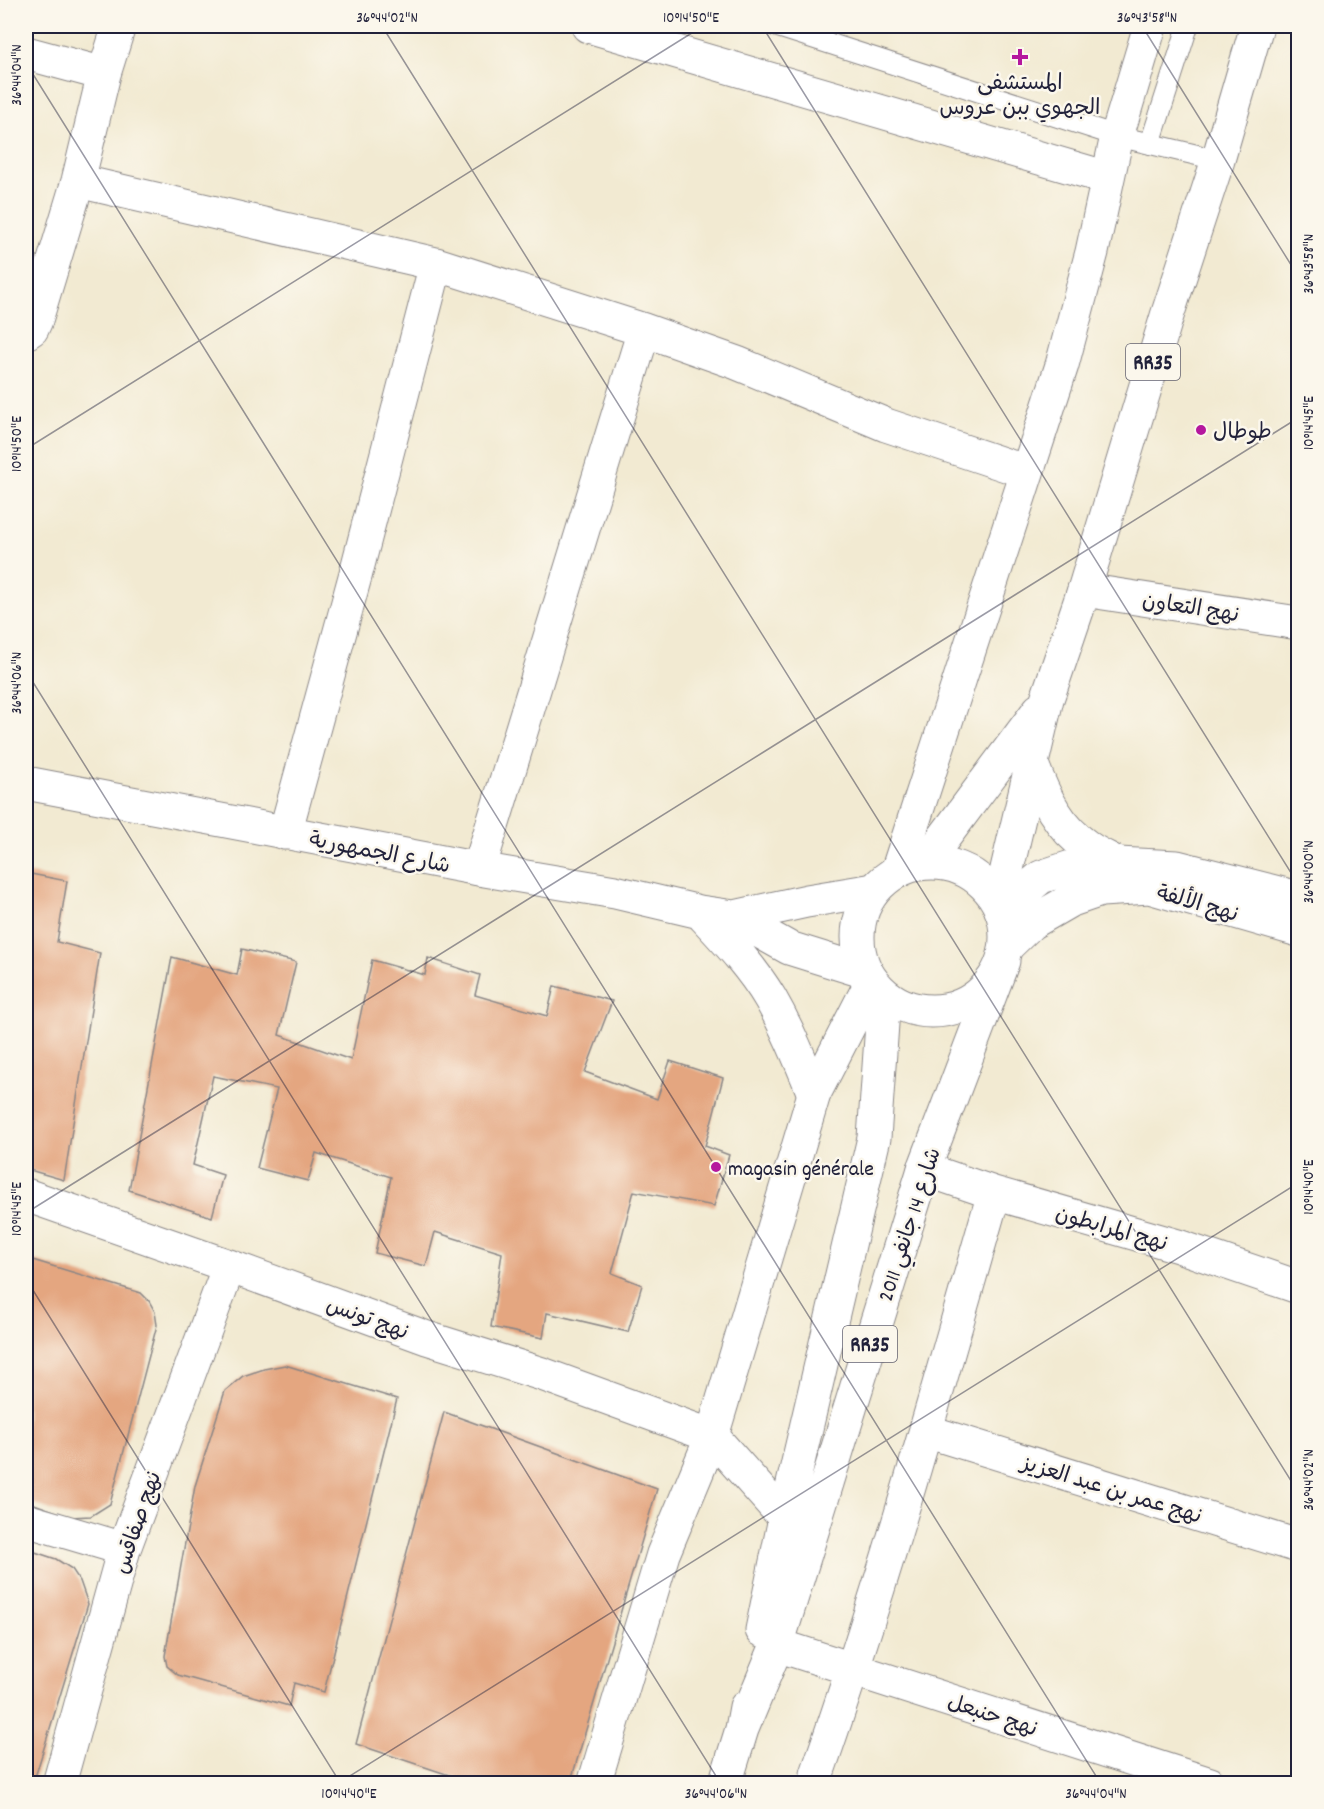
<svg xmlns="http://www.w3.org/2000/svg" width="1324" height="1809" font-family="Dekko,'Playpen Sans Arabic',sans-serif">
<style>
.building{fill:#e4a680}
.lines{fill:none;stroke-linecap:round;stroke-linejoin:round}
.service-casing{stroke:#8a8686;stroke-width:22}
.minor-casing{stroke:#8a8686;stroke-width:35}
.tertiary-casing{stroke:#8a8686;stroke-width:35}
.primary-casing{stroke:#8a8686;stroke-width:35}
.service{stroke:#fff;stroke-width:20}
.minor{stroke:#fff;stroke-width:33}
.tertiary{stroke:#fff;stroke-width:33}
.primary{stroke:#fff;stroke-width:33}
.ticks{fill:none;stroke:#22223b;stroke-width:1.5;stroke-opacity:0.45}
.poi-dot{fill:#b5179e;stroke:#fbf7ec;stroke-width:2}
.labels{text-anchor:middle;stroke-width:5;stroke-linejoin:round;paint-order:stroke}
.shield{fill:#fbf7ec;stroke:#636270;stroke-width:1.5}
.shield-label{font-size:21px;font-weight:bold;fill:#22223b}
.poi-label{font-size:22px;fill:#22223b;stroke:#fbf7ec;text-anchor:start}
.street-label{font-size:22px;fill:#22223b;stroke:#fbf7ec}
.neatline{fill:none;stroke:#22223b;stroke-width:2}
.ticks-label{font-size:15px;text-anchor:middle;fill:#22223b}
</style>
<rect width="100%" height="100%" fill="#fbf7ec"/>
<filter id="ink" filterUnits="userSpaceOnUse"><feTurbulence type="fractalNoise" baseFrequency=".0167" numOctaves="2"/><feDisplacementMap in="SourceGraphic" scale="12" xChannelSelector="R" yChannelSelector="G"/><feConvolveMatrix kernelMatrix="1 2 1 2 8 2 1 2 1" color-interpolation-filters="sRGB"/></filter>
<filter id="wash" filterUnits="userSpaceOnUse"><feTurbulence type="fractalNoise" baseFrequency=".008" numOctaves="4" result="noise"/><feDisplacementMap in="SourceGraphic" scale="24" xChannelSelector="R" yChannelSelector="G"/><feGaussianBlur stdDeviation="1.35" result="paint"/><feColorMatrix in="noise" values="0 0 0 0 0 0 0 0 0 0 0 0 0 0 0 0 0 1.4 0 .05"/><feComposite in="paint" operator="in"/></filter>
<g filter="url(#wash)">
<rect width="100%" height="100%" fill="#f2ead2"/>
<g id="blocks">
<path class="building" d="M26 873 67 881 57 942 100 953 64 1180 26 1169Z
M242 949 296 962 279 1035 351 1060 372 960 425 975 428 958 480 975 475 995 547 1016 554 986 612 1001 585 1072 657 1099 670 1061 723 1078 705 1146 729 1155 714 1206 634 1191 612 1273 642 1285 628 1332 547 1313 543 1338 491 1327 502 1253 435 1232 426 1266 375 1253 391 1177 316 1153 308 1181 257 1168 277 1089 213 1076 193 1165 223 1175 212 1217 129 1190 172 957 237 975Z
M26 1258 141 1293 149 1301 155 1312 157 1325 110 1504 91 1516 70 1517 26 1501Z
M285 1365 397 1399 324 1692 294 1683 289 1706 178 1675 167 1666 165 1656 195 1486 225 1391 243 1376 264 1369Z
M444 1412 657 1489 570 1784H476L356 1744Z
M26 1549 56 1559 72 1569 80 1581 88 1604 33 1784H26Z"/>
</g>
</g>
<g filter="url(#ink)">
<use href="#blocks" fill-opacity="0" stroke="#8a8686" stroke-width="1.5"/>
<g class="lines">
<defs>
<path id="service" d="M775 26 1117 136 1218 160
M1150 144 1188 26"/>
<path id="minor" d="M588 26 1108 178
M26 53 104 74
M78 181 436 264 644 330 737 363 886 425 1027 472
M26 333 32 329 36 320 78 181 104 74 119 26
M1084 590 1298 623
M285 833 356 573 436 264
M479 869 644 330
M897 872 1062 365 1092 252 1117 136 1150 26
M1001 910 1041 877 1071 867 1118 864 1177 867 1298 898
M1006 947 1031 923 1069 901 1101 890 1149 887 1298 930
M924 1169 994 1193 1178 1246 1298 1287
M26 1195 229 1266 427 1338 542 1374 712 1436 785 1518
M926 1431 1298 1546
M26 1520 124 1549
M777 1645 1210 1784
M59 1784 124 1549 229 1266
M594 1784 663 1554 712 1436 814 1094 872 981
M817 1784V1774C884 1583 938 1388 994 1193"/>
<path id="tertiary" d="M26 783 479 869 615 892 700 912 734 917 789 948 866 972
M700 912C725 939 751 966 770 998 788 1029 801 1061 814 1094
M734 917 807 901 874 890"/>
<path id="primary" d="M1032 764C1044 797 1059 828 1089 848 1098 854 1109 859 1118 864
M858 937a74 74 0 1 1 148 0a74 74 0 1 1-148 0Z
M925 863 1039 710
M999 903 1047 699 1084 590 1167 316 1218 160 1257 26
M762 1630 785 1518 874 1138 884 995
M742 1729 777 1645 924 1169 1003 961
M725 1784 742 1729 746 1707"/>
</defs>
<use href="#service" class="service-casing"/>
<use href="#minor" class="minor-casing"/>
<use href="#tertiary" class="tertiary-casing"/>
<use href="#primary" class="primary-casing"/>
<use href="#service" class="service"/>
<use href="#minor" class="minor"/>
<use href="#tertiary" class="tertiary"/>
<use href="#primary" class="primary"/>
</g>
</g>
<path class="ticks" d="M382 26 1298 1492M762 26 1298 884M1142 26 1298 276M26 63 1101 1784M26 449 703 26M26 671 721 1784M26 1213 1298 418M26 1279 341 1784M337 1784 1298 1183"/>
<g class="poi-dot">
<path d="M1017 48h6v6h6v6h-6v6h-6v-6h-6v-6h6z"/>
<circle cx="1201" cy="430" r="6"/>
<circle cx="716" cy="1167" r="6"/>
</g>
<g class="labels">
<g class="shield">
<rect x="1126" y="344" width="54" height="36" rx="4.5"/>
<rect x="843" y="1326" width="54" height="36" rx="4.5"/>
</g>
<g class="shield-label">
<text x="1153" y="369">RR35</text>
<text x="870" y="1351">RR35</text>
</g>
<g class="poi-label">
<text x="1020" y="89" text-anchor="middle">المستشفى<tspan x="1020" dy="25">الجهوي ببن عروس</tspan></text>
<text x="1213" y="438">طوطال</text>
<text x="728" y="1175">magasin générale</text>
</g>
<g class="street-label">
<text transform="translate(1191 606) rotate(9)" y="8">نهج التعاون</text>
<text transform="translate(380 851) rotate(11)" y="8">شارع الجمهورية</text>
<text transform="translate(1198 902) rotate(16)" y="8">نهج الألفة</text>
<text transform="translate(908 1224) rotate(-72)" y="8">شارع 14 جانفي 2011</text>
<text transform="translate(1112 1227) rotate(16)" y="8">نهج المرابطون</text>
<text transform="translate(368 1317) rotate(20)" y="8">نهج تونس</text>
<text transform="translate(1112 1488) rotate(17)" y="8">نهج عمر بن عبد العزيز</text>
<text transform="translate(136 1522) rotate(-71)" y="8">نهج صفاقس</text>
<text transform="translate(993 1714) rotate(18)" y="8">نهج حنبعل</text>
</g>
</g>
<rect width="1324" height="1809" fill="none" stroke="#fbf7ec" stroke-width="66"/>
<rect x="33" y="33" width="1258" height="1743" class="neatline"/>
<g class="ticks-label">
<text x="387" y="22">36°44'02"N</text>
<text x="691" y="22">10°14'50"E</text>
<text x="1147" y="22">36°43'58"N</text>
<text transform="translate(16 75) rotate(-90)" y="5">36°44'04"N</text>
<text transform="translate(1308 264) rotate(-90)" y="5">36°43'58"N</text>
<text transform="translate(1308 423) rotate(-90)" y="5">10°14'45"E</text>
<text transform="translate(16 444) rotate(-90)" y="5">10°14'50"E</text>
<text transform="translate(16 683) rotate(-90)" y="5">36°44'06"N</text>
<text transform="translate(1308 872) rotate(-90)" y="5">36°44'00"N</text>
<text transform="translate(1308 1187) rotate(-90)" y="5">10°14'40"E</text>
<text transform="translate(16 1209) rotate(-90)" y="5">10°14'45"E</text>
<text transform="translate(1308 1480) rotate(-90)" y="5">36°44'02"N</text>
<text x="349" y="1798">10°14'40"E</text>
<text x="716" y="1798">36°44'06"N</text>
<text x="1096" y="1798">36°44'04"N</text>
</g>
</svg>
